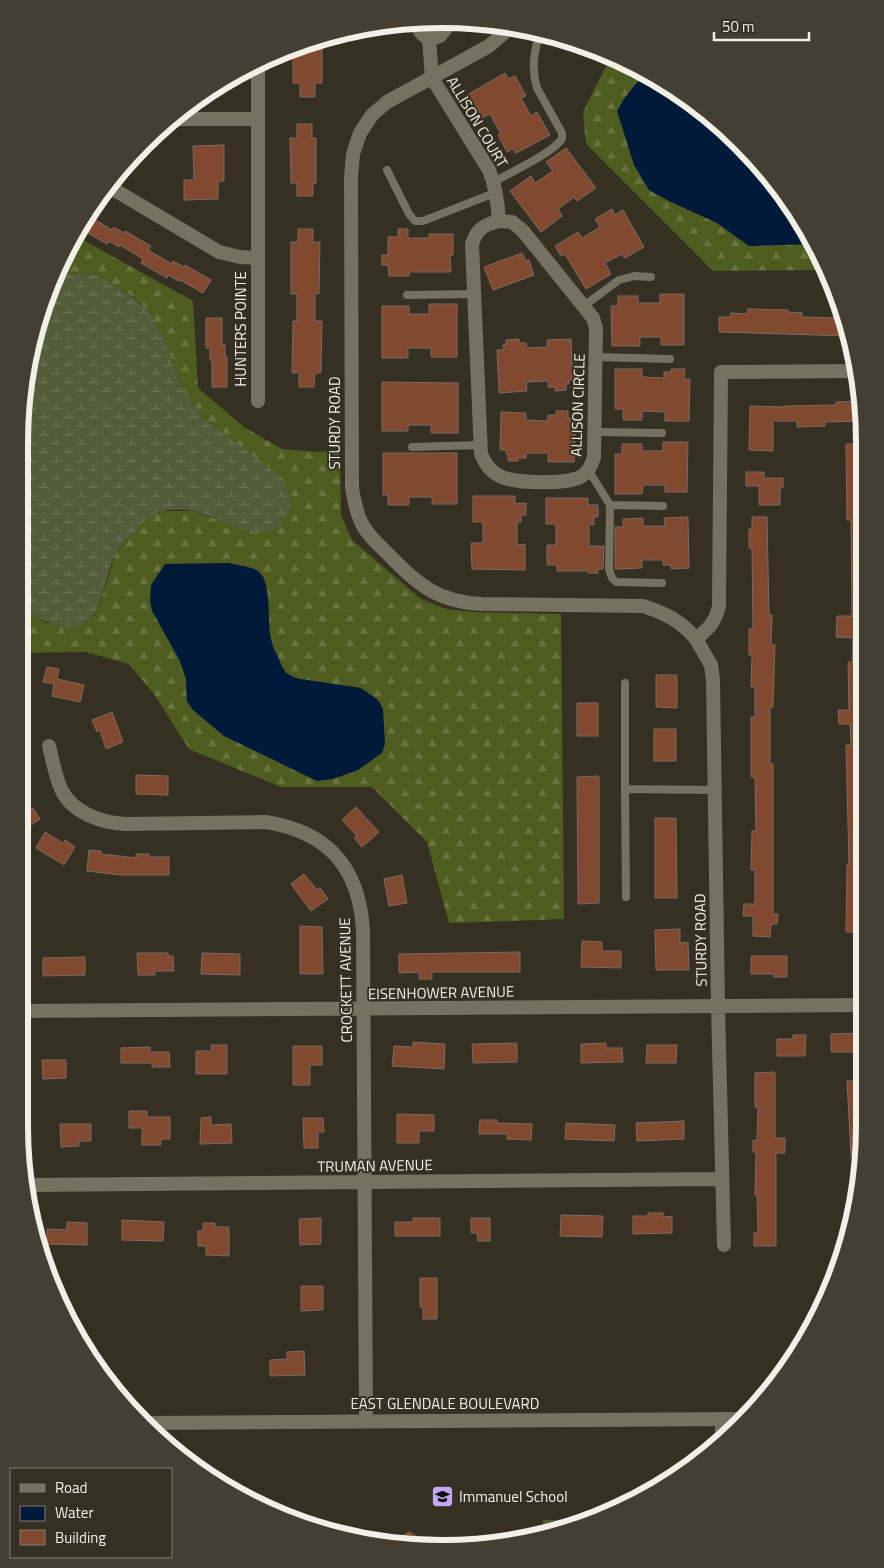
<svg xmlns="http://www.w3.org/2000/svg" width="884" height="1568" font-family="'Titillium Web',sans-serif">
<style>
.forest{fill:url(#forest-firs);fill-rule:evenodd}
.wetland{fill:url(#wetland-marsh)}
.park{fill:#545c3a}
.water{fill:#021a39}
.building{fill:#804930;stroke:#7d6b64}
.lines{fill:none;stroke-linecap:round;stroke-linejoin:round}
.service{stroke:#767161;stroke-width:8}
.minor{stroke:#767161;stroke-width:14}
.tertiary{stroke:#767161;stroke-width:14}
.labels{text-anchor:middle;stroke-width:4;stroke-linejoin:round;paint-order:stroke}
.street-label{font-size:15px;fill:#f2efe6;stroke:#353022}
.poi-label{font-size:15px;fill:#f2efe6;stroke:#353022;text-anchor:start}
.rim{fill:none;stroke:#f2efe6;stroke-width:6}
</style>
<defs>
<pattern id="forest-firs" width="22" height="20" patternUnits="userSpaceOnUse" patternTransform="scale(1.25)"><rect width="22" height="20" fill="#4f5c20"/><path d="M5 1l3.5 6h-7zM16 11l3.5 6h-7z" fill="#697440"/></pattern>
<pattern id="wetland-marsh" width="20" height="14" patternUnits="userSpaceOnUse" patternTransform="scale(1.25)"><rect width="20" height="14" fill="#545c3a"/><path d="M1 5h8M5 5V1M11 12h8M15 12V8" fill="none" stroke="#6d7456"/></pattern>
</defs>
<rect width="100%" height="100%" fill="#353022"/>
<path class="forest" d="M611 56 645 72 624 99 649 190 669 201 717 223 749 246 812 244 825 270 713 271 586 144 583 112Z
M74 235 193 301 198 388 244 427 282 449 317 452 340 450 341 515 352 540 421 599 446 609 475 612 561 614 564 919 449 923 427 842 372 787H281L189 749 154 694 129 664 86 652 19 653V608L47 623 80 625 94 616 99 606 116 553 148 516 164 511H193L255 532H268L280 477 202 417 181 387 166 342 151 314 135 298 92 274 58 273ZM268 620C270 636 273 656 283 670 287 676 294 678 300 679L361 688 193 710 187 701 186 679 180 661Z"/>
<path class="wetland" d="M58 273 92 274 102 278 135 299 151 314 166 342 181 387 202 417 280 476C288 487 294 502 288 515 268 553 222 516 193 511 185 509 171 509 163 511 150 514 144 521 136 531 130 538 120 545 116 554 108 569 105 588 99 604 85 644 45 622 19 608L20 415 33 332Z"/>
<path class="park" d="M543 1520H590L543 1531Z"/>
<path class="water" d="M645 72 654 76 741 143 794 207 812 244 749 246 717 223 669 201 649 190 634 165 617 111 624 99Z
M230 563C239 566 252 566 259 572 272 582 267 622 271 639 272 645 275 651 278 657 284 671 285 675 300 679L361 688 378 700 383 709 385 744 382 753 358 770 333 779 317 781 224 736 193 710 187 701 186 679 180 661 152 611 150 601 151 585 165 564Z"/>
<path class="building" d="M322 37V83H315V97H300V83H293V48Z
M505 73 508 79 515 76 526 96 521 98 531 116 537 112 550 135 516 153 513 149 507 152 498 135 501 134 490 114 482 118 475 103 472 105 467 95Z
M297 124H312V138H316V183H313V196H297V183H291L290 138H297Z
M224 145V181H218V199L184 200V180H194L193 146Z
M566 148 596 188 577 201 574 197 558 209 562 216 541 232 510 191 531 176 535 183 553 171 546 162Z
M612 209 615 215 623 210 644 247 625 258 622 254 605 263 611 274 586 289 565 254 561 256 555 246 578 232 582 238 600 227 595 219Z
M89 216 112 230 114 227 124 233 125 231 151 246 148 250 172 264 173 261 184 267 185 265 211 280 203 293 180 280 179 281 168 275 167 278 141 263 143 259 120 245 119 247 109 241 107 244 81 229Z
M298 229H313V242H320L319 294H315V321H322L321 373H315L314 387H299V373H292L293 321H297V294H291V242H298Z
M398 229H408V238H429V234H453V255H450L451 272H409V276H389L388 265H382V255H388V237H398Z
M522 253 526 261 529 260 534 275 493 290 484 267Z
M660 294H684V345H661V337H640V346H612L611 306H618V296H638V303H660Z
M429 304H457V357H431V348H408V358H382V306H409V314H429Z
M748 309 788 310V312L802 313V317L846 318 848 336 719 332V317H730L731 313 747 314Z
M206 318H222V345H225V357H227V387H212V360H210V348H206Z
M519 339V343H526L527 348 547 347V340L571 339 573 380H569V384H566V390L555 391V387H548V381L526 382 527 391 499 393 497 350H504L503 345 506 344V340Z
M615 369H642V377L664 378V372H671V369H685L684 379H690L689 421H665V412L642 411V420H623V409H615Z
M382 382 458 383V433H431V425H408V431H382Z
M862 401V421L825 422V426L797 427V421H773V451L749 450 750 406 785 407V406L836 405V402Z
M556 411H568V418H571V421H576L574 462H548V453H526V458H518V461H508V454H506V450H500L501 412 526 413V420L548 421V415H556Z
M663 442H688L687 492H665V485H643L642 494H615V454H622V444H642V451H663Z
M846 444H862L864 932H846L847 865H849L846 745H851L850 724H839L838 710H849L848 662H852L853 638 836 637 837 616H852L851 520H847Z
M383 453H457V504H432V497H409V505H388V495H383Z
M746 472H764V478H783V488H780V505H759V486H746Z
M473 496H515V504L526 503V515H521V522H517V545L525 544V570L472 569 471 543H483V522H473Z
M546 498H588V505H598V517H594V525H589V546H604L603 569H598V573H588V571H557V565H547V545H556V524H546Z
M688 517 689 568 671 569V565H663V560H642V568L615 569V527H623V519L643 518V526H665L664 518Z
M752 517H767L769 615H772L771 645H775L773 707H770V764H773V914H778L777 924H771L770 937 753 936V916H743L744 904H755V870H751L752 831H756L755 777H751V717H755V687H751L752 655H749V629H753L752 548H749V529H752Z
M47 667 59 669 57 679 84 685 80 702 52 696 54 684 43 682Z
M656 675H677V708L656 707Z
M577 703H598V736H577Z
M112 712 123 742 106 749 100 730 97 732 92 720Z
M654 729H676V761H654Z
M136 775 168 776V795L136 794Z
M599 776V903L578 904 577 777Z
M19 795 29 810 33 808 40 819 19 833Z
M356 807 379 832 362 847 354 838 357 836 342 820Z
M655 818H676L677 898H655Z
M45 832 63 843 65 840 75 847 64 865 36 848Z
M89 850 101 851V854L136 858V854H149V857H169V875H121L87 871Z
M304 874 317 890 320 888 328 899 311 911 291 884Z
M402 875 407 903 389 906 384 879Z
M300 926 322 927 323 974H300Z
M680 929V943L688 942 689 970H656L655 930Z
M582 941 602 942V951H621V968L581 967Z
M520 952V972H432V979H419V972L399 973V954Z
M137 953H168V956H173L174 971H155V975H138Z
M202 953 240 954V975L201 974Z
M751 956H787V977H774V974H751Z
M85 957V975L43 976V958Z
M864 1033V1052H831V1034Z
M793 1035H806L805 1056H777V1039H793Z
M413 1042 445 1044 444 1069 392 1066 394 1046 413 1047Z
M517 1043V1062L473 1063 472 1044Z
M606 1043V1048H622L623 1062 581 1063V1044Z
M211 1045H227V1074H196V1051H211Z
M647 1045H677L676 1063H646Z
M293 1046H322V1065H310V1085H293Z
M150 1047V1052H169L170 1067H152V1063H121V1048Z
M42 1060H66V1078L43 1079Z
M775 1072V1138H785V1153H776V1246H754V1233H758L757 1195H755L756 1152H753V1140L757 1141 758 1107H755V1073Z
M847 1081H864V1155L851 1156Z
M129 1111H147V1117H170V1139H161V1145H142V1128H129Z
M397 1114 434 1115V1131H419V1143H397Z
M211 1117V1125L231 1124 232 1143 200 1144 201 1118Z
M303 1118H323L324 1132H318V1148H304Z
M480 1120H497V1123L532 1124 531 1140 507 1139V1134H479Z
M684 1121V1139L637 1141 636 1123Z
M566 1123 615 1125 614 1141 565 1139Z
M60 1124H91V1141H79V1146L61 1147Z
M648 1213H663V1217L672 1216V1233L633 1234V1216H648Z
M561 1215 603 1216 602 1237 560 1236Z
M321 1218V1244L300 1245 299 1219Z
M413 1218H440V1236H395V1222H413Z
M471 1218H490V1241H478L477 1233H471Z
M122 1220 164 1222 163 1241 122 1240Z
M67 1222 87 1223V1245L47 1244V1229L67 1230Z
M203 1223H215V1227H229V1256L206 1255V1246H198V1231H203Z
M420 1278H437V1319H423V1307H420Z
M301 1286H323V1310L301 1311Z
M304 1351 305 1375 270 1376V1360L287 1359V1352Z
M409 1532 432 1545 394 1541Z"/>
<g class="lines">
<path class="service" d="M387 170 409 214 415 221H423L497 192
M494 182C512 171 550 155 562 139V133L537 88C531 68 534 52 540 32
M407 295 474 294
M585 305 619 280 634 276 651 277
M596 357 670 359
M594 432 662 433
M412 447 480 445
M589 471 610 505 663 506
M610 505 609 569 612 578 616 582 662 583
M625 683V789
M626 897 625 789 715 790"/>
<path class="minor" d="M413 20 422 34 429 39 432 78 489 170C496 187 498 203 499 221
M509 25 504 33 489 46 387 102 372 115 360 133 353 154 351 177 352 488C354 500 356 511 361 522 367 535 379 545 389 555 418 585 438 602 482 604L643 606C665 613 681 621 696 639
M429 39 440 36 448 26 447 21
M258 61V401
M170 119H258
M108 186 219 252 240 257 257 258
M499 221 512 222 523 231 593 318 596 328 594 457C592 464 589 472 582 476 569 485 511 484 498 475 489 470 485 463 481 454L472 244C477 229 483 225 499 221Z
M49 746C53 761 55 777 62 791 74 814 103 823 126 824L266 822C328 832 359 867 363 930L366 1421
M19 1011 864 1005
M29 1185 722 1179
M724 1245 718 1006 713 680 711 665 696 639C709 628 715 623 719 606L721 372 858 371"/>
<path class="tertiary" d="M722 1419V1443
M148 1423 742 1419"/>
</g>
<defs>
<symbol id="school-square" viewBox="-11 -11 22 22"><rect x="-9" y="-9" width="18" height="18" rx="4" fill="#c2a8f2" stroke="#353022"/><path d="M0-5L7-2L0 1L-7-2ZM-4 1L0 2.5L4 1V4Q0 6-4 4Z" fill="#111"/></symbol>
</defs>
<g fill-rule="evenodd">
<use href="#school-square" x="430" y="1484" width="25" height="25"/>
</g>
<g class="labels">
<g class="street-label">
<text transform="translate(477 122) rotate(59)" y="5">ALLISON COURT</text>
<text transform="translate(241 329) rotate(-90)" y="5">HUNTERS POINTE</text>
<text transform="translate(578 405) rotate(-88)" y="5">ALLISON CIRCLE</text>
<text transform="translate(335 423) rotate(-90)" y="5">STURDY ROAD</text>
<text transform="translate(701 940) rotate(-91)" y="5">STURDY ROAD</text>
<text transform="translate(346 980) rotate(-91)" y="5">CROCKETT AVENUE</text>
<text transform="translate(441 993) rotate(-1)" y="5">EISENHOWER AVENUE</text>
<text transform="translate(375 1166) rotate(-1)" y="5">TRUMAN AVENUE</text>
<text x="445" y="1409">EAST GLENDALE BOULEVARD</text>
</g>
<g class="poi-label">
<text x="459" y="1502">Immanuel School</text>
</g>
</g>
<path d="M0 0H884V1568H0ZM442 28H442A414 414 0 0 1 856 442V1126A414 414 0 0 1 442 1540H442A414 414 0 0 1 28 1126V442A414 414 0 0 1 442 28Z" fill="#443f32" fill-rule="evenodd"/>
<path class="rim" d="M442 28H442A414 414 0 0 1 856 442V1126A414 414 0 0 1 442 1540H442A414 414 0 0 1 28 1126V442A414 414 0 0 1 442 28Z"/>
<rect x="10" y="1468" width="162" height="90" fill="#353022" stroke="#817c70"/>
<rect x="20" y="1484" width="25" height="8" fill="#767161" stroke="#817c70"/>
<text x="55" y="1493" font-size="15" fill="#f2efe6">Road</text>
<rect x="20" y="1506" width="25" height="15" fill="#021a39" stroke="#817c70"/>
<text x="55" y="1518" font-size="15" fill="#f2efe6">Water</text>
<rect x="20" y="1530" width="25" height="15" fill="#804930" stroke="#817c70"/>
<text x="55" y="1543" font-size="15" fill="#f2efe6">Building</text>
<path d="M714 32v8h95v-8" fill="none" stroke="#f2efe6" stroke-width="2.5"/>
<text x="722" y="32" font-size="15" fill="#f2efe6" stroke="#353022" stroke-width="4" paint-order="stroke">50 m</text>
</svg>
